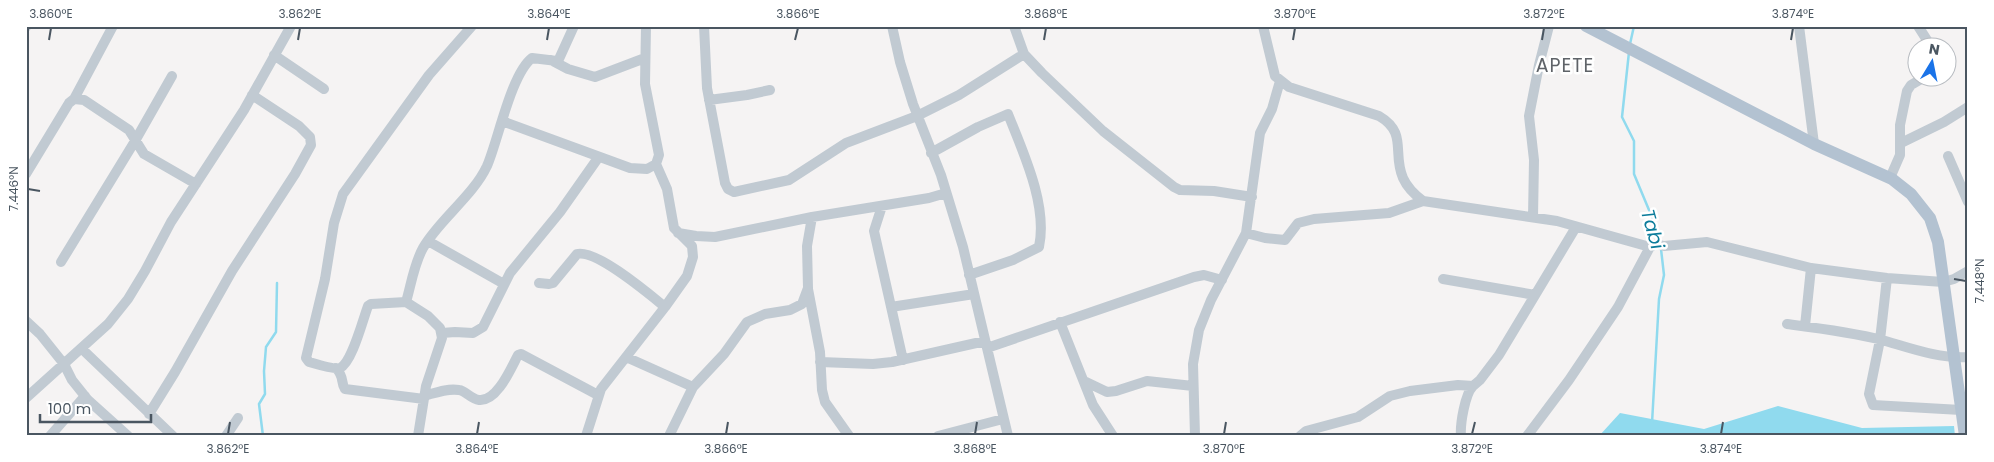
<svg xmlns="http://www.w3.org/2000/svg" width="1994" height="462" font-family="Poppins,sans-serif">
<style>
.water{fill:#90daee}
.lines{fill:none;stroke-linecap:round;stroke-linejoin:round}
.stream{stroke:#90daee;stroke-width:2.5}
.minor{stroke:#c1cad2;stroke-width:10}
.major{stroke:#b3c2d1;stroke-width:12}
.ticks{fill:none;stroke:#4a5661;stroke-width:2}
.labels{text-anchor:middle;stroke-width:5;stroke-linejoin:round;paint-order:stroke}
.neighbourhood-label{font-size:19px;letter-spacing:1px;fill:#5f6368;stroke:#fff}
.water-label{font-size:19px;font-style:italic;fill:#0c7c9b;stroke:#fff}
.neatline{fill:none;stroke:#4a5661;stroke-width:2}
.ticks-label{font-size:12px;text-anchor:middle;fill:#4a5661}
</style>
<rect width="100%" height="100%" fill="#f5f3f3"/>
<path class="water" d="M1778 406 1862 428 1954 426 1955 436H1599L1620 413 1704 429Z"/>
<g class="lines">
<path class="stream" d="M1630 44 1634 26
M1629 52 1622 117 1634 141V174L1659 234 1660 241
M1652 423 1659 299 1664 275 1661 249
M263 436 259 404 265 394 264 371 266 347 276 332 277 283"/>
<path class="minor" d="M704 26 707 88 725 183 728 189 734 192 789 180 846 143 917 116 959 95 1024 54
M892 26 900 62 913 104 941 175 963 247 1008 436
M1014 26 1024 54 1042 73 1103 131 1174 187 1180 190 1214 191 1252 197
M1263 26 1275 76 1289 87 1379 116C1408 133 1392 153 1403 178 1407 187 1415 195 1423 201L1557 221 1650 247 1656 244 1664 246 1707 242 1811 268 1887 278 1943 282 1954 279 1968 271
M1799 26 1814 144
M1918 26 1932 48
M26 27V26
M274 55 324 89
M551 60 568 69 595 77 645 58
M74 99 84 100 129 130 144 154 196 184
M709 100 747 95 770 90
M502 121 630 168 647 169 656 164 659 155 645 84 646 26
M1901 143 1944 122 1968 107
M931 153 978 127 1008 114C1023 152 1048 205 1039 247L1013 260 969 275
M1948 156 1968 202
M26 174 69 103 74 99 113 26
M1890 178 1900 155V125L1907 91 1911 85 1923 78
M882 206 874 231 903 360
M1533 217 1534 160 1529 116 1539 65 1549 26
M678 233 696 236 715 237 812 217 929 198 946 193
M1246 233 1265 238 1285 240 1298 223 1314 219 1389 213 1423 201
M428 241 504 284
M61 262 135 141 172 76
M1887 278 1880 340 1869 394 1873 405 1961 410
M1443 279 1535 295
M539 283 549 284 553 283 577 254C596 249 649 294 665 307
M808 289 820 352 822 390 825 402 849 436
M406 302C411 285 414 264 423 248 439 220 473 196 487 166 498 141 511 74 532 58L557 61 559 59 574 26
M891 307 974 294
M26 321 40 334 64 364 72 380 88 400 128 436
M1060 322 1093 405 1113 436
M1787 324C1818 328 1851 332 1882 340 1910 348 1939 359 1968 357
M1805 326 1811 268
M442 333 455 332 473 333 483 327 510 273 560 212 598 158
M987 348 1194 277 1204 275 1222 280
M82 349 173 436
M626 357 693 387
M820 362 873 364 892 362 985 341
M336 368C345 378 340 381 345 389L424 399
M1084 381 1107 392 1116 391 1147 381 1193 386
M424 396C435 393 447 388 459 390 466 391 471 399 479 400 497 402 511 368 518 355L521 354 598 395
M26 398 108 324 128 299 145 271 171 222 244 110 291 26
M149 414 175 372 232 271 295 174 311 145 310 137 299 126 252 95
M50 436 85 396
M226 436 238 418
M418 436 426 386 442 338 440 328 428 316 406 302 371 304 368 306C363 319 352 363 340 368 335 370 316 364 309 362L306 358 325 279 334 223 343 194 429 75 472 26
M586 436 601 389 665 307 687 276 693 257 692 246 674 228 667 189 656 164
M669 436 693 387 724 354 747 322 765 314 790 310 802 304 808 288 807 246 812 217
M938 436 1003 419
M1195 436 1193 364 1199 330 1211 300 1246 233 1260 133 1272 109 1280 81
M1300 436 1306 431 1358 417 1390 396 1410 391 1458 385 1473 386 1480 380 1499 355 1576 227
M1461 436C1460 424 1465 394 1473 386
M1527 436 1569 380 1618 307 1650 247"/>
<path class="major" d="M1586 26 1814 144 1892 179 1911 194 1930 218 1938 242 1965 436"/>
</g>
<path class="ticks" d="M49 40 51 28M298 40 300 28M547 40 549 28M795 40 798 28M1044 40 1046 28M1293 40 1295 28M1542 40 1544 28M1791 40 1793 28M28 189 40 191M1954 279 1966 281M228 434 230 422M477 434 479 422M726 434 728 422M975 434 977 422M1224 434 1226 422M1472 434 1475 422M1721 434 1723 422"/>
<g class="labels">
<g class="neighbourhood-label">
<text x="1565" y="72">APETE</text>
</g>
<g class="water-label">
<text transform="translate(1653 229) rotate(74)" y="7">Tabi</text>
</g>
</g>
<rect width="1994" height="462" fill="none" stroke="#ffffff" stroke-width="55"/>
<g transform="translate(1932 62) rotate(10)"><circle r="24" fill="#ffffff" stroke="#b7bbc0"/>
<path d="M0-4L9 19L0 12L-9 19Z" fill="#1a73e8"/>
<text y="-8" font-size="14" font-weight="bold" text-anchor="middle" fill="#4a5661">N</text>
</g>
<path d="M40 414v8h111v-8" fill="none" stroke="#4a5661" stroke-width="2.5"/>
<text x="48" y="414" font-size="15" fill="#4a5661" stroke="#ffffff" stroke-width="4" paint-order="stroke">100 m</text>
<rect x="28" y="28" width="1938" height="406" class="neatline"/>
<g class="ticks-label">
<text x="51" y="18">3.860°E</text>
<text x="300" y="18">3.862°E</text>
<text x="549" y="18">3.864°E</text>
<text x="798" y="18">3.866°E</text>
<text x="1046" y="18">3.868°E</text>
<text x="1295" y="18">3.870°E</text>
<text x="1544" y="18">3.872°E</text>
<text x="1793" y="18">3.874°E</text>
<text transform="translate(14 189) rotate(-90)" y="4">7.446°N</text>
<text transform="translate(1980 281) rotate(-90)" y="4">7.448°N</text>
<text x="228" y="453">3.862°E</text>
<text x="477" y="453">3.864°E</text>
<text x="726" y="453">3.866°E</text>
<text x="975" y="453">3.868°E</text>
<text x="1224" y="453">3.870°E</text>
<text x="1472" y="453">3.872°E</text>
<text x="1721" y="453">3.874°E</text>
</g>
</svg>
